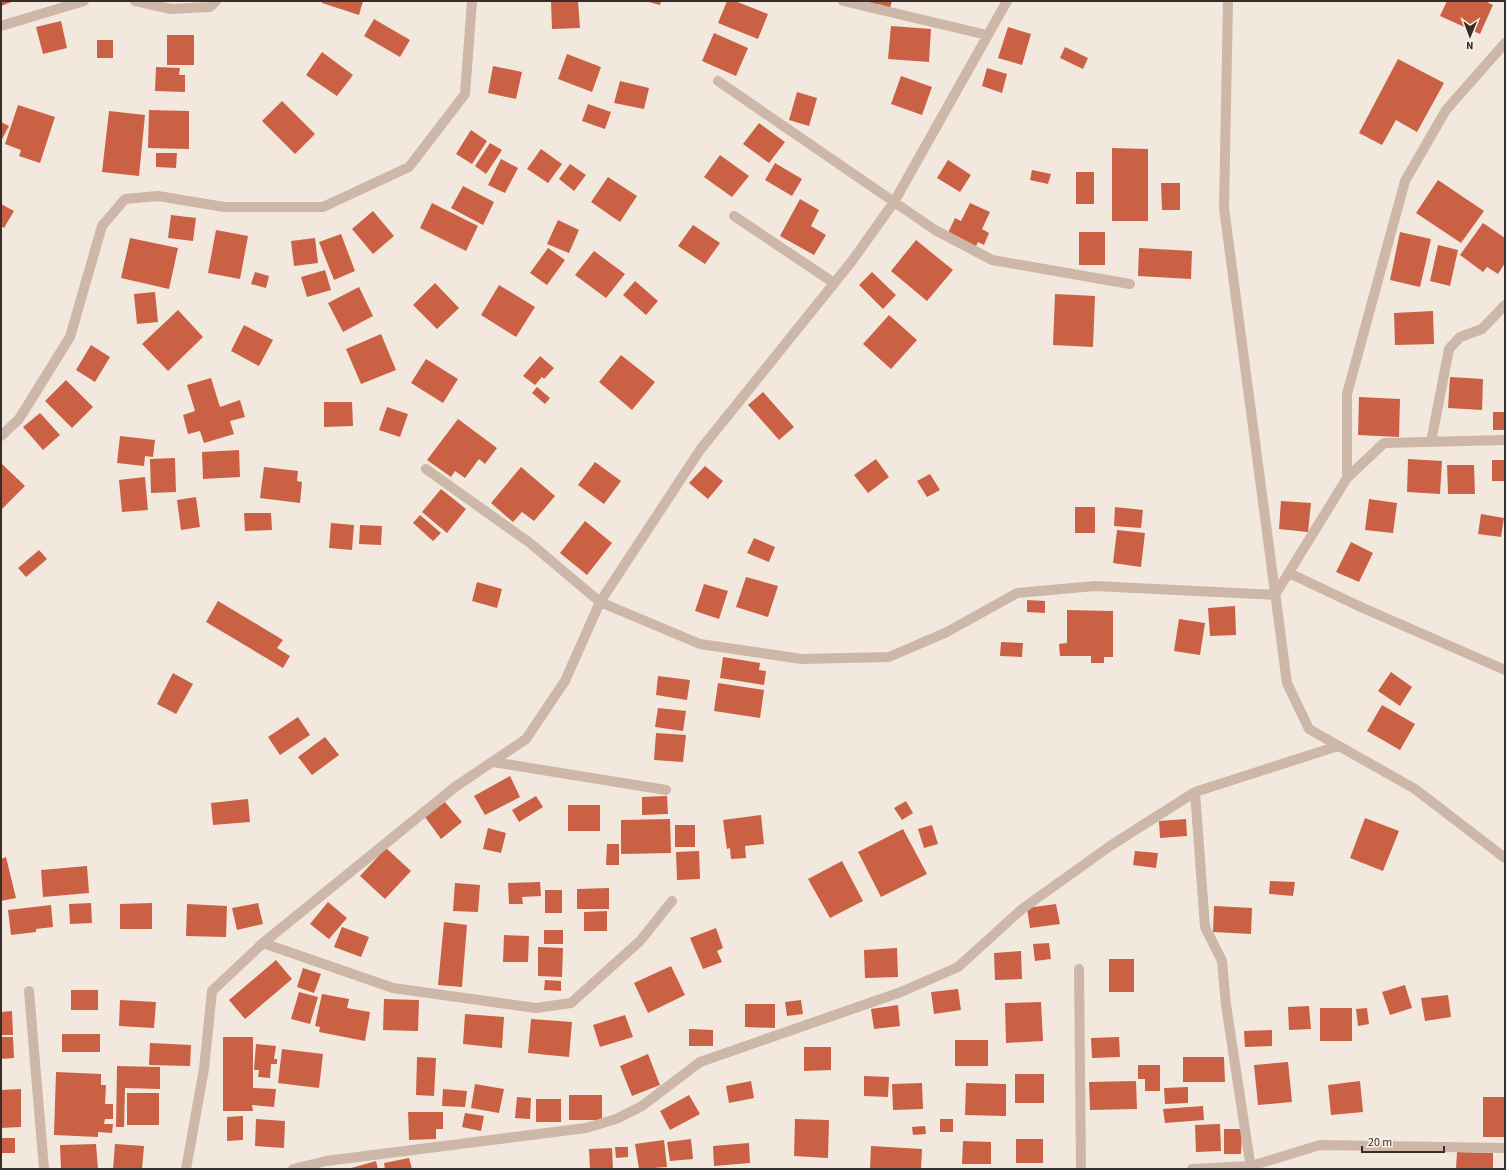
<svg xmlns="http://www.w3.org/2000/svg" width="1506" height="1170" font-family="'Source Sans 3',sans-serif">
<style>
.building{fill:#ca6144}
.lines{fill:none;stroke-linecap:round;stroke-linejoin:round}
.minor{stroke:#ccb7a8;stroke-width:10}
</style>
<rect width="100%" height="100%" fill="#f3e8dd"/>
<path class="building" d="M1 1H14L1 6Z
M322 1H363L359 15 322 3Z
M578 1 580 28 552 29 551 2Z
M645 1H661L660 5Z
M727 1H735L768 14 758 39 718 23Z
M860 1H892L890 8 879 4 877 7Z
M1447 1H1485L1493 5 1480 34 1440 16Z
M374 19 410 40 400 57 364 36Z
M61 21 67 48 43 54 36 27Z
M891 26 931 29 929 62 888 59Z
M1008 27 1031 34 1022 65 998 58Z
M714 33 748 48 736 76 702 61Z
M167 35H194V65H167Z
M97 40H113V58H97Z
M1065 47 1088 58 1083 69 1060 58Z
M322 52 353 75 337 96 306 75Z
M567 54 601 67 592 92 558 79Z
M1398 59 1444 83 1417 132 1396 120 1382 145 1359 133Z
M493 66 522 72 516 99 488 93Z
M156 67 180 68 179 75H185V92L155 91Z
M987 68 1007 74 1002 93 982 86Z
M901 76 932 87 922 115 891 104Z
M620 81 649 88 644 109 614 103Z
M797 92 817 98 809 126 789 120Z
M282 101 315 134 295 154 262 121Z
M588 104 611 112 605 129 582 121Z
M18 105 55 117 40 163 19 156 21 150 5 144Z
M149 110 189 111V149L148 148Z
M109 111 145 115 139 176 102 172Z
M1 122 9 126 1 141Z
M759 123 785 142 769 163 743 144Z
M471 130 487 141 472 164 456 154Z
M490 143 502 150 486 174 475 166Z
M1112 148 1148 149V221H1112Z
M541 149 562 164 548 183 527 169Z
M156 153H177L176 168 156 167Z
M720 155 749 176 732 197 704 177Z
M501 159 518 168 505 193 488 185Z
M948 160 971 175 960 192 937 178Z
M775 163 802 179 792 196 765 180Z
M570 164 586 175 574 191 559 179Z
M1032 170 1051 174 1048 184 1030 180Z
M1076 172H1094V204H1076Z
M608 177 637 196 620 222 591 202Z
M1438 180 1484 211 1461 243 1416 213Z
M1161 183H1180V210H1162Z
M463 186 494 202 483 225 451 208Z
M800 199 819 210 811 226 826 235 814 255 780 236Z
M432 203 478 226 466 251 420 228Z
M970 203 990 212 982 229 989 233 984 245 978 242 976 246 948 233 955 218 961 221Z
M1 204 14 211 4 228 1 226Z
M373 211 394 236 373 254 352 229Z
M171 215 196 218 193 241 168 238Z
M558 220 579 230 569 253 547 244Z
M1483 223 1505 238V263L1498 274 1487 267 1483 272 1460 255Z
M693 225 720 243 705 264 678 246Z
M216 230 248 236 240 279 208 273Z
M1079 232H1105V265H1079Z
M1400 232 1431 239 1420 287 1390 280Z
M341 234 355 271 334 280 319 242Z
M130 238 178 248 169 289 121 278Z
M315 238 318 263 294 266 291 241Z
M916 240 953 270 927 301 891 271Z
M1438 245 1458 250 1450 286 1430 281Z
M548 248 565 260 547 285 530 273Z
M1139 248 1192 251 1191 279 1138 276Z
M594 251 625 274 606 298 575 275Z
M325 270 331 290 307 297 301 277Z
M255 272 269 276 266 288 251 284Z
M872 272 896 295 883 309 859 285Z
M635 281 658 301 646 315 623 295Z
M435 283 459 308 437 329 413 305Z
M499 285 535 307 516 337 481 315Z
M359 287 373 316 343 332 328 303Z
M155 292 158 322 137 324 134 294Z
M1055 294 1095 296 1093 347 1053 345Z
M178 310 203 337 168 371 142 344Z
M1433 311 1434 344 1395 345 1394 313Z
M889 315 917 340 891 369 863 344Z
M244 325 273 340 259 366 231 351Z
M381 334 396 370 361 384 346 349Z
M91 345 110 357 95 382 76 370Z
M621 355 655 382 632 410 599 382Z
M540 356 554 368 544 379 542 377 535 385 523 376Z
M426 359 458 379 443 403 411 383Z
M1450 377 1483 379 1482 410 1448 408Z
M211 378 220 407 240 400 245 417 230 421 234 434 204 443 200 431 188 434 183 415 195 411 187 385Z
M66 380 93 407 72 428 45 401Z
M537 387 550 398 545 404 532 393Z
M763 392 794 427 779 440 748 405Z
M1359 397 1400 399 1399 437 1358 435Z
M324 402H352L353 426 324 427Z
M387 407 408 414 400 437 379 430Z
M1493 412H1505V430H1493Z
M40 413 60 435 43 450 23 427Z
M458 419 497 448 485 464 479 459 465 478 455 471 451 477 427 460Z
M120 436 155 440 153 457 145 456 144 466 117 463Z
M239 450 240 477 203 479 202 452Z
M175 458 176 492 151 493 150 459Z
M876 459 889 477 868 493 854 475Z
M1408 459 1442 461 1440 494 1407 492Z
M1492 460H1505V481H1492Z
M595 462 621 481 604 504 578 485Z
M1 463 25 486 1 510Z
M1447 465H1474L1475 494H1448Z
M705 466 723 481 708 499 689 483Z
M264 467 298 471 297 481 302 482 300 503 260 498Z
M521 467 555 496 534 521 522 512 513 522 491 503Z
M930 474 940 490 927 497 917 481Z
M145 477 148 510 122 512 119 480Z
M441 489 466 509 447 533 422 512Z
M196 497 200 527 181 530 177 500Z
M1369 499 1397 503 1393 533 1365 530Z
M1281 501 1311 503 1308 532 1279 529Z
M1075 507H1095V533H1075Z
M1115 507 1143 510 1141 528 1114 526Z
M244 513H271L272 530 245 531Z
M1481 514 1504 518 1501 537 1478 534Z
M420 515 441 533 433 541 413 523Z
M585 521 612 543 587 575 560 553Z
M331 523 354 525 352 550 329 548Z
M360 525 382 526 381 545 359 544Z
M1117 530 1145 533 1141 567 1113 563Z
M754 538 775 547 769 562 747 553Z
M1351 542 1373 553 1359 582 1336 572Z
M39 550 47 559 26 577 18 568Z
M746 577 778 586 768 617 736 607Z
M477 582 502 589 497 608 472 601Z
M704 584 728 591 719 619 695 611Z
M1027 600 1045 601V613L1027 612Z
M218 601 283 640 277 648 290 656 283 668 206 622Z
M1235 606 1236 635 1210 636 1208 608Z
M1067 610 1113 611V657H1104V663H1091V656H1060L1059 644 1067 643Z
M1179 619 1205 623 1200 655 1174 651Z
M1001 642 1023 643 1022 657 1000 656Z
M723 657 760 663 759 670 766 671 764 685 720 678Z
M1391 672 1412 687 1400 706 1378 691Z
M173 673 193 684 176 714 157 704Z
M658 676 690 680 687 700 656 695Z
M718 683 764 690 760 718 714 711Z
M1382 705 1415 724 1400 750 1367 731Z
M658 708 686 711 683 731 655 727Z
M298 717 310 735 280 755 268 737Z
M656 733 686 735 683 762 654 760Z
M325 737 339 755 312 775 298 757Z
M510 776 520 797 485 815 474 796Z
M536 796 543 807 519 822 512 810Z
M667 796 668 814 642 815V797Z
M248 799 250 822 213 825 211 803Z
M906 801 913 813 902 820 894 808Z
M445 802 462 822 441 839 425 817Z
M568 805H600V831H568Z
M761 815 764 844 745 846 746 858 731 859 730 848 727 849 723 820Z
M1365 818 1399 831 1383 871 1350 858Z
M670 819 671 853 621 854V820Z
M1186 819 1187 836 1160 838 1159 821Z
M675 825H695V847H675Z
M932 825 938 844 924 848 918 829Z
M488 828 506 833 501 853 483 849Z
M903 829 927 874 881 897 858 852Z
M607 844H619V865H606Z
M386 848 411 871 385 899 360 876Z
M699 851 700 879 677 880 676 852Z
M1135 851 1158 853 1156 868 1133 865Z
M6 857 16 898 1 901V859Z
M842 861 863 901 830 918 808 879Z
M87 866 89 893 43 897 41 870Z
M1270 881 1295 882 1293 896 1269 894Z
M540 882 541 896 522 897 523 904H509L508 883Z
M455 883 480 885 478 912 453 911Z
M609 888V909H577V889Z
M545 890H562V913H545Z
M328 902 347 918 329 939 310 924Z
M91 903 92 923 70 924 69 904Z
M152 903V929H120V904Z
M258 903 263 924 237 930 232 908Z
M187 904 227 906 226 937 186 936Z
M1056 904 1060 924 1030 928 1027 908Z
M51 905 53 927 36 929V932L11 935 8 910Z
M1214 906 1252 908 1251 934 1213 932Z
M607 911V931H584V912Z
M444 922 467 925 462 987 438 985Z
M342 927 369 937 361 957 334 947Z
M716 928 723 948 717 951 722 962 703 969 690 938Z
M544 930H563V944H544Z
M504 935 529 936 528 962H503Z
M1049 943 1051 959 1035 961 1033 944Z
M538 947 563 948 562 977 538 976Z
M897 948 898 977 865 978 864 950Z
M1021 951 1022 979 995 980 994 953Z
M1109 959H1134V992H1109Z
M276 960 292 979 245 1019 229 1000Z
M671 966 685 995 648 1013 634 983Z
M303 968 321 974 314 993 297 987Z
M545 980 561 981V991L544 990Z
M1405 985 1412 1008 1390 1015 1382 992Z
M958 989 961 1010 934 1014 931 992Z
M71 990H98V1010H71Z
M299 992 318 997 310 1024 291 1019Z
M322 994 349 999 347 1008 370 1012 365 1041 319 1032 320 1027 315 1026Z
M1448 995 1451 1017 1425 1021 1421 998Z
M384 999 419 1000 418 1031 383 1030Z
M120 1000 156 1002 154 1028 119 1026Z
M801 1000 803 1014 787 1016 785 1002Z
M1041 1002 1043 1041 1006 1043 1005 1003Z
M745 1004H775V1028L745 1027Z
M898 1005 900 1026 874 1029 871 1009Z
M1309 1006 1311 1029 1289 1030 1288 1007Z
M1320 1008H1352V1041H1320Z
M1367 1008 1369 1024 1358 1026 1356 1009Z
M12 1011 13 1035H1V1012Z
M465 1014 504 1017 502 1048 463 1044Z
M625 1015 633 1037 600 1047 593 1025Z
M531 1019 572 1022 569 1057 528 1053Z
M689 1029 713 1030V1046H689Z
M1272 1030V1046L1245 1047 1244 1031Z
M62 1034H100V1052H62Z
M1 1037H13L14 1058 1 1059Z
M223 1037H253V1088L276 1089 274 1107 252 1105 253 1111H223Z
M1119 1037 1120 1057 1092 1058 1091 1038Z
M955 1040H988V1066H955Z
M150 1043 191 1045 190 1066 149 1065Z
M256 1044 276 1046 274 1059H277V1064H271L270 1078 258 1077 259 1070H254Z
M804 1047H831V1070L804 1071Z
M282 1049 323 1054 319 1088 278 1083Z
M648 1054 660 1085 632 1096 620 1066Z
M417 1057 436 1058 434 1096 416 1095Z
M1183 1057H1224L1225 1082H1183Z
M1288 1062 1292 1102 1258 1105 1254 1065Z
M1138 1065H1160V1091H1145V1079H1138Z
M117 1066 160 1067V1089L125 1088 124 1127H116Z
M56 1072 101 1074V1085H106L105 1104H113V1119H105L104 1124H113L112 1133 98 1132V1137L54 1135Z
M1015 1074H1044V1103H1015Z
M864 1076 889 1077 888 1097 864 1096Z
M751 1081 754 1098 729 1103 726 1086Z
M1136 1081 1137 1109 1090 1110 1089 1082Z
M1360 1081 1363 1112 1331 1115 1328 1085Z
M922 1083 923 1109 893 1110 892 1084Z
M966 1083 1006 1084V1116L965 1115Z
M475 1084 504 1089 499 1113 471 1108Z
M1188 1087V1103L1165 1104 1164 1088Z
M21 1089V1127L1 1128V1090Z
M443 1089 467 1091 465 1107 442 1106Z
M127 1093H159V1125H127Z
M569 1095H602V1120H569Z
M689 1095 700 1114 670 1130 660 1111Z
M517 1097 531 1098 530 1119 515 1118Z
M1483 1097H1505V1137H1483Z
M536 1099H561V1122H536Z
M1203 1106 1204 1120 1165 1123 1163 1109Z
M408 1112H443V1129H436V1139L409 1140Z
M465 1113 484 1116 481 1131 462 1127Z
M243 1116V1140L227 1141V1117Z
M256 1119 285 1121 284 1148 255 1146Z
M795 1119 829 1120 828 1158 794 1156Z
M940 1119H953V1132H940Z
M1220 1124 1221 1151 1196 1152 1195 1125Z
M925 1126 926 1134 913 1135 912 1127Z
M1224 1129H1242L1241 1154H1224Z
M1 1138H15V1153H1Z
M691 1139 693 1159 670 1161 667 1142Z
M1016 1139H1043V1163H1016Z
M664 1140 667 1167 639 1169 635 1144Z
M963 1141 991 1142V1164H962Z
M749 1143 750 1163 714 1166 713 1146Z
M96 1144 98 1169H61L60 1145Z
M115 1144 144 1146 142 1169H113Z
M871 1146 922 1149 921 1169H870Z
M615 1147H628V1157L616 1158Z
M612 1148 613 1169H590L589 1149Z
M1457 1152 1493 1153V1169H1456Z
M409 1158 412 1169H385L384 1163Z
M376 1161 378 1169H348Z"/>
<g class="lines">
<path class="minor" d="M135 1 171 9 210 7 216 1
M843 1 987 35
M1228 1 1224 208 1287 683 1309 729 1415 789 1505 858
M1 26 84 1
M718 81 935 230 992 260 1130 284
M734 216 834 283
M1 436 19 419 70 337 102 226 125 199 158 196 224 207H323L409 167 465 94 472 1
M1431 442 1449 349 1460 337 1482 329 1505 305
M426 469 530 543 600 602 700 644 802 659 889 657 947 632 1017 593 1095 586 1275 595 1347 478 1384 443 1505 440
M1347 478V394L1405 181 1446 110 1505 43
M1289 573 1363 608 1505 670
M493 762 666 790
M1195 792 1205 927 1222 961 1226 1005 1251 1169
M263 943 393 988 536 1008 571 1003 640 941 672 901
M1079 969 1081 1169
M29 991 44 1169
M186 1169 204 1069 212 991 263 943 455 787 526 739 565 681 600 602 700 450 852 261 894 202 1007 1
M293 1169 326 1161 586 1128 616 1119 642 1106 700 1062 901 992 958 967 1022 909 1110 846 1195 792 1338 746
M1192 1169 1251 1166 1320 1145 1505 1148"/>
</g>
<rect width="1506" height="1170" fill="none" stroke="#392d29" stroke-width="4"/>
<g transform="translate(1470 36) rotate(181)" stroke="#faf2ea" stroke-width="3" paint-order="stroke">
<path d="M0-3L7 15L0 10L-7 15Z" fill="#392d29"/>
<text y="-6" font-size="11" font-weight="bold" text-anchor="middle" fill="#392d29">N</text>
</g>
<path d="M1362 1146v6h82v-6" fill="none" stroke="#392d29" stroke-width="2"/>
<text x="1368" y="1146" font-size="12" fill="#392d29" stroke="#faf2ea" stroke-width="3" paint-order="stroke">20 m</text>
</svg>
